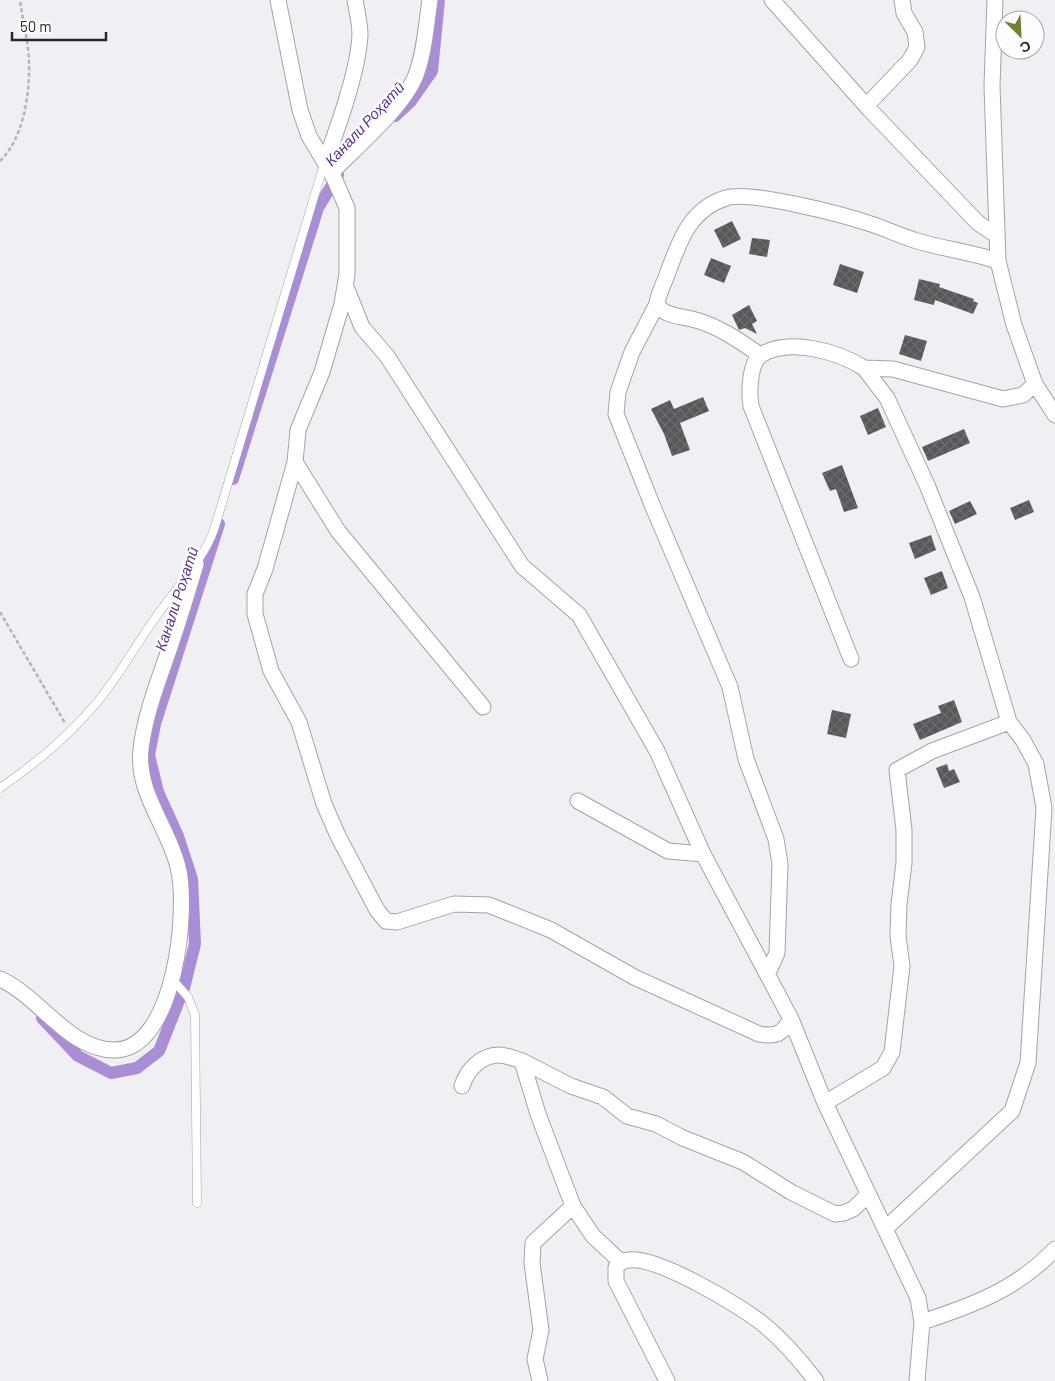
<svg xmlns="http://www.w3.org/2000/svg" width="1055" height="1381" font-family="Barlow,sans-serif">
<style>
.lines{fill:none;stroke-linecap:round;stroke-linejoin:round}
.canal{stroke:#a98ed7;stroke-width:12}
.building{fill:url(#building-cross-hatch)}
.lane-casing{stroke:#a5a3a8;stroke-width:9}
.street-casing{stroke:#a5a3a8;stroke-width:17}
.path{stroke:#b4b3b6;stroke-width:2.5;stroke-dasharray:4 2.5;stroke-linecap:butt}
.lane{stroke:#fff;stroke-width:8}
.street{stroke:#fff;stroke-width:15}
.labels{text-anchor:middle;stroke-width:5;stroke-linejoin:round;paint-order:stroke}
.water-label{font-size:15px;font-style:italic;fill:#5a358c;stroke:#fdfcfe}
</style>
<defs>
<pattern id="building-cross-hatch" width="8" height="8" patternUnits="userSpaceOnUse" patternTransform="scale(1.25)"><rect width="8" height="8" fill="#58575b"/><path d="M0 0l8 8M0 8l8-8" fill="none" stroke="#6c6c6f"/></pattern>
</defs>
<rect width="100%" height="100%" fill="#f0eff3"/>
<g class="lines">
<path class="canal" d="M395 116 411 101 432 71 439 0
M233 479 318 208 338 175
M42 1018 78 1056 111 1073 137 1068 159 1051 184 988 195 944 192 879 178 836 158 792 149 755 155 724 219 524"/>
</g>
<path class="building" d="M732 221 741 239 723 248 714 230Z
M752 238 770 240 767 257 749 254Z
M711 258 731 266 724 283 704 275Z
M840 264 864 272 857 293 833 285Z
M919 279 940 284 939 287 974 299 973 301 978 303 973 314 935 300 934 305 914 300Z
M749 305 757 321 752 324 757 334 745 328 739 330 732 315Z
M905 335 927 341 921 361 899 354Z
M703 397 709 411 680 423 690 450 672 456 664 434 651 409 670 400 674 409Z
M878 408 886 427 868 435 860 416Z
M964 429 970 443 928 461 922 447Z
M842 465 858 508 844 512 836 489 830 491 822 473Z
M1029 500 1034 512 1015 520 1010 508Z
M970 501 977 514 955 524 949 511Z
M931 535 936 550 915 559 909 543Z
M942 571 948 588 931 595 924 578Z
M954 700 962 722 920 740 913 724 941 713 938 706Z
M832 710 851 714 846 738 827 734Z
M947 764 949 771 954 769 960 782 944 788 936 768Z"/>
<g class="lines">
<defs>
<path id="lane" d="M0 788C37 763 71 734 99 700 123 670 141 636 164 606 182 581 203 559 214 530L324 164
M172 979 188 997 195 1015 197 1203"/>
<path id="street" d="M278 0 300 110 309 136 334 178 347 208V274L342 304 322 372 298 430 295 462 265 569 255 594V614L271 671 299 722 324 804 338 836 377 910 386 921 397 922 454 904 489 905 551 930 634 977 759 1034C777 1037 782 1034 791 1019
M772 0 869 109
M902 0 904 13 915 32 917 47 910 60 869 103V109L978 223 996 235
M995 0 992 86 998 261 1014 325 1035 384 1023 395 1003 399 893 369 864 368 887 398 927 485 972 597 1009 722
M325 162C338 127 358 72 360 35 360 23 357 12 355 0
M331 173C356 147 403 108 416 75 425 51 426 25 430 0
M346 287 362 327 387 356 522 566 579 615 657 751 703 854 791 1019 825 1103 918 1298 922 1322
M657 304 632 352 618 392 616 414 653 507 730 687 746 759 776 839 780 864 777 953 768 973
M760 355C740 341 717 325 692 319 680 316 663 316 657 304 658 293 665 282 668 272 680 240 690 209 726 198 750 190 844 215 871 224 886 229 901 236 917 241 944 249 971 252 998 261
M1035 384 1055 415
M295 462 338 531 483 707
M851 659 751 406C749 394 749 363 761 355 789 337 839 352 864 368
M578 801 668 851 703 854
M0 979C39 996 69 1050 114 1050 175 1051 189 909 178 867 168 826 136 793 141 749 145 713 160 677 171 644 180 617 188 591 196 564
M522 1061 571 1086 603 1097 627 1116 656 1124 683 1138 743 1162 791 1192 835 1214 844 1213 853 1209 868 1195
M462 1086C467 1070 481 1055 499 1055 506 1055 515 1059 522 1061L538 1114 573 1206 593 1236 621 1262
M825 1103 883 1068 892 1052 902 966 898 936 899 904 904 863V830L897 770 932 751 1009 722 1023 740 1036 764 1044 808 1028 1063 1012 1111 886 1228
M540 1381 535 1359 541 1330 532 1263 533 1243 573 1206
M667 1381 616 1281V1267C620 1263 624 1260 629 1260 657 1256 741 1306 763 1324 784 1341 800 1360 816 1381
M917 1381 922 1322C974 1305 1017 1289 1055 1249"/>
</defs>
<use href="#lane" class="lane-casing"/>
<use href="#street" class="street-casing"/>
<path class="path" d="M0 161C22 140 29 99 29 70 30 47 23 23 20 0
M0 612 65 723"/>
<use href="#lane" class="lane"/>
<use href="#street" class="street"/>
</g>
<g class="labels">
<g class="water-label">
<text transform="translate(365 124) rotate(-47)" y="5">Канали Роҳатӣ</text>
<text transform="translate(177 599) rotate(-72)" y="5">Канали Роҳатӣ</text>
</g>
</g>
<g transform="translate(1020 35) rotate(156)"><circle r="24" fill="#fdfcfe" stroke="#a7a6a8"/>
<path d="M0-4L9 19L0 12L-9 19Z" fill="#718333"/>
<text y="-8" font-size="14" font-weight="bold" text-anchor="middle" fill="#272628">С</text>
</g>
<path d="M12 32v8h94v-8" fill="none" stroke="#272628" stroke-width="2.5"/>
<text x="20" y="32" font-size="15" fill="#272628" stroke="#fdfcfe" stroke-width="4" paint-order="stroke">50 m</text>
</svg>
